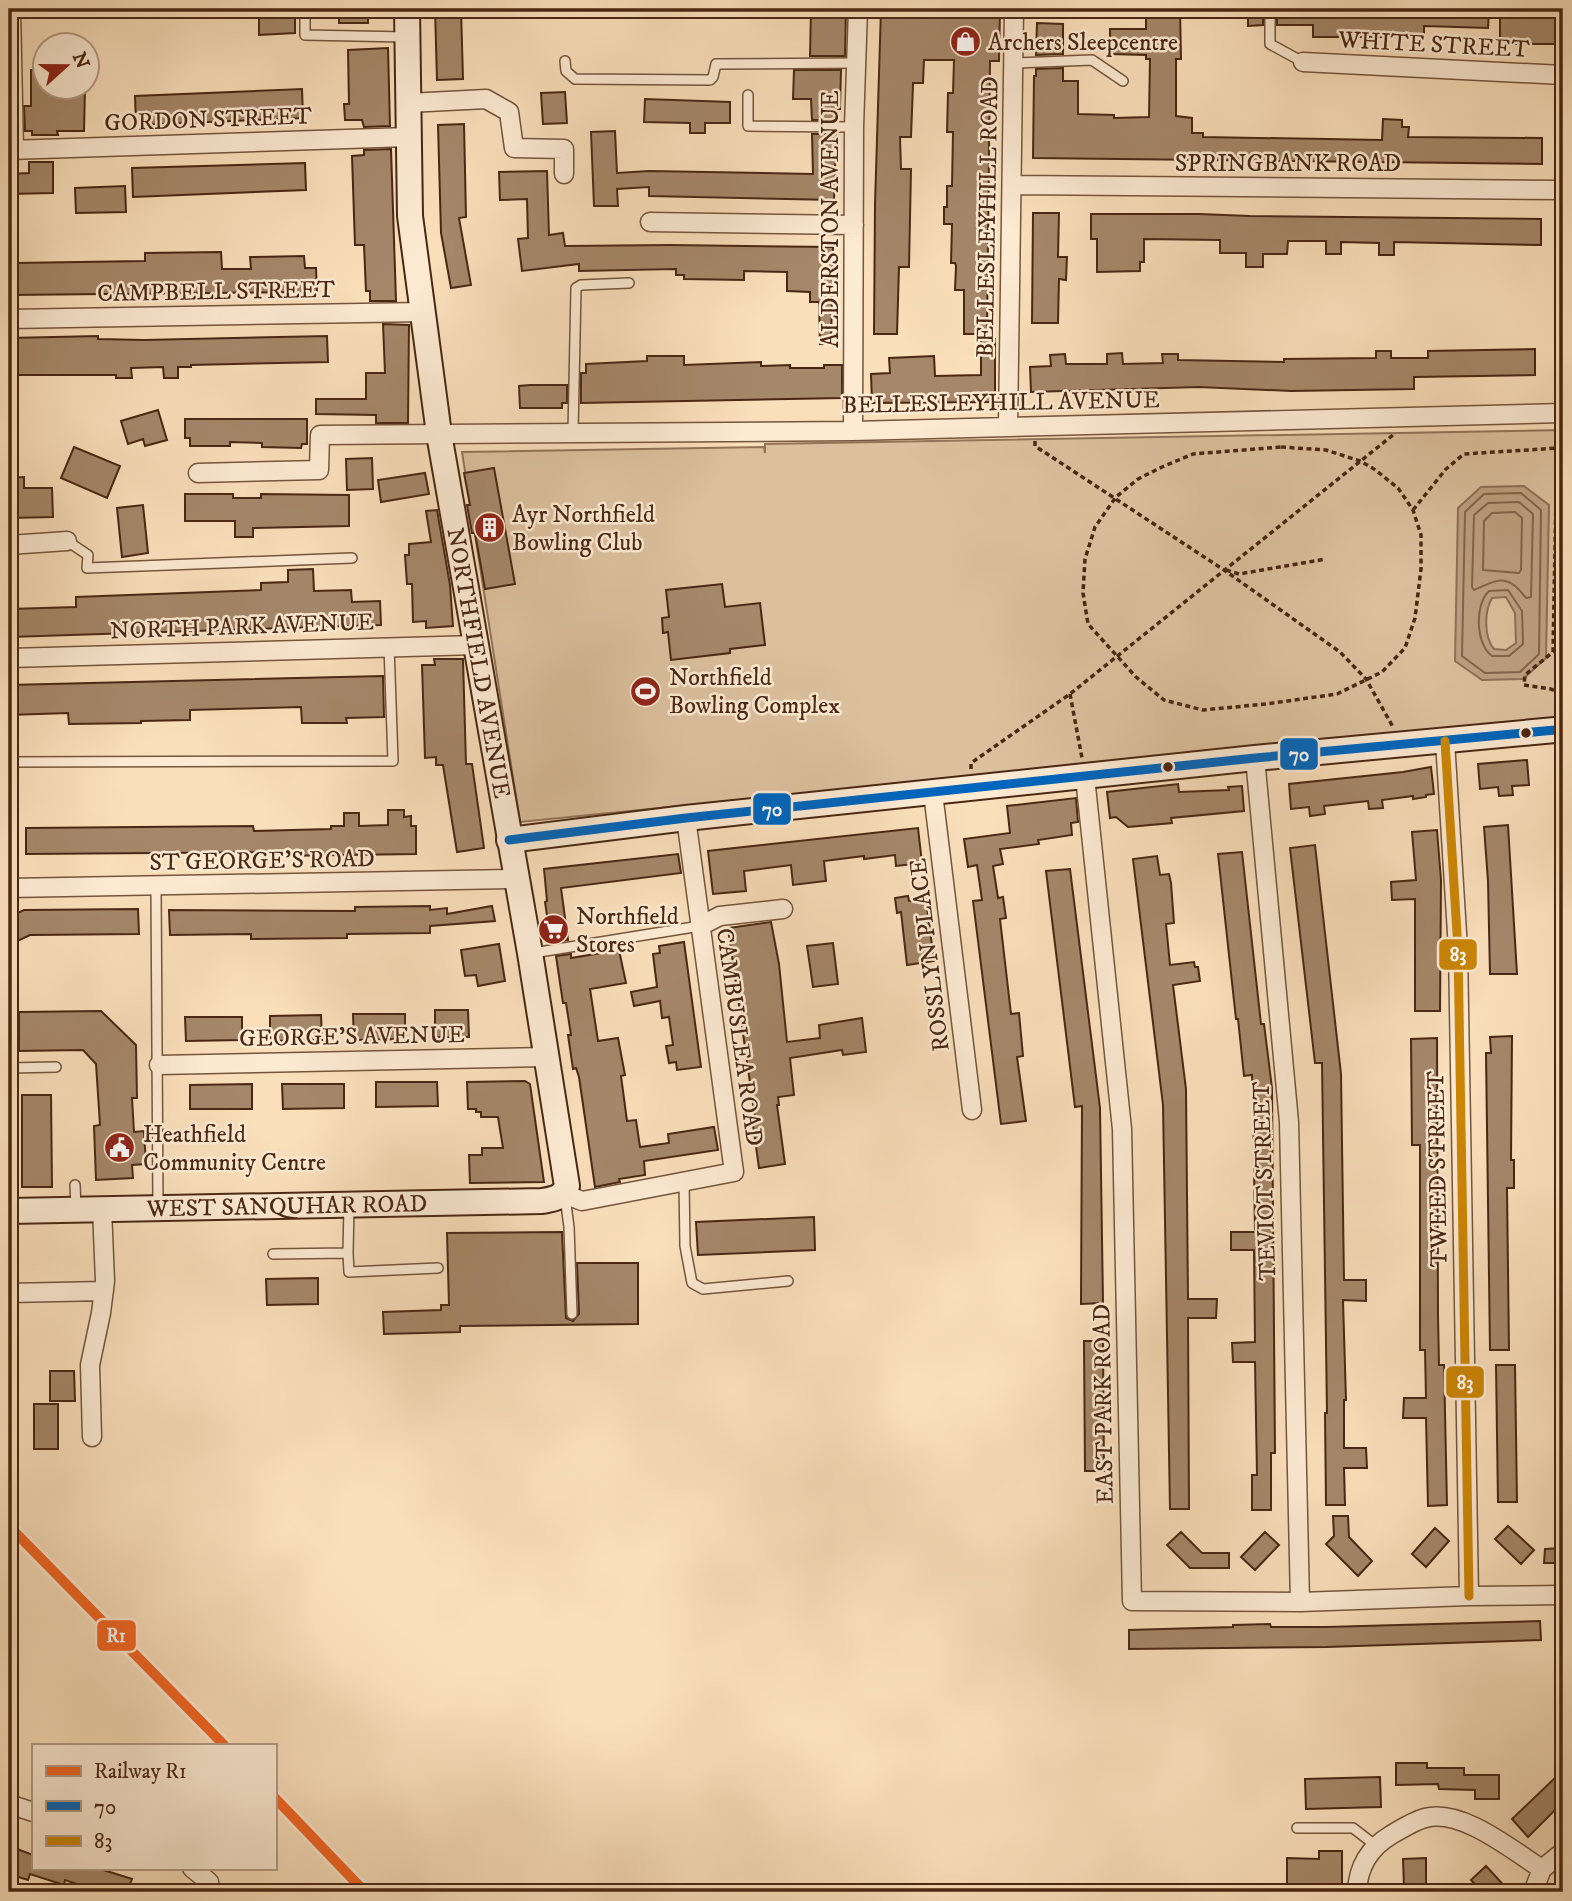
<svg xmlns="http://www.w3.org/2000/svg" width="1572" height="1901" font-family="'IM FELL DW Pica',serif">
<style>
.green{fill:#dcc09e;stroke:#927458;stroke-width:2}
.water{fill:#bea082;stroke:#8f7056;stroke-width:2;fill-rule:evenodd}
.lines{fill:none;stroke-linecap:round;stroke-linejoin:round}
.shore{stroke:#84644a;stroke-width:2}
.building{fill:#a5876a;stroke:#492713;stroke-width:2}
.lane-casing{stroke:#75553d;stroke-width:12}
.street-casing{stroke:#75553d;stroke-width:21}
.secondary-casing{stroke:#492713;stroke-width:28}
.path{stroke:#492713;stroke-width:3.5;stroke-dasharray:5 3.5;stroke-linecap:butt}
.lane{stroke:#fcead3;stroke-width:9}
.street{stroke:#fcead3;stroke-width:18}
.secondary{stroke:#fcead3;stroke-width:24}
.bus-1-casing{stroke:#fcead3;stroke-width:14}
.bus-2-casing{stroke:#fcead3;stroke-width:14}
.bus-1{stroke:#0065bd;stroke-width:9}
.bus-2{stroke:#cc8605;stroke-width:9}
.rail-1-casing{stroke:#fcead3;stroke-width:16}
.rail-1{stroke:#f26522;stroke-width:10}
.bus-dot{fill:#492713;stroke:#fcead3;stroke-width:2.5}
.labels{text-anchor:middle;stroke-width:5;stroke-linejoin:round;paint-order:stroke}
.poi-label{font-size:24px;fill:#492713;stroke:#fcead3;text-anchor:start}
.street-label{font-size:24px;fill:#492713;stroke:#fcead3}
.line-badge{stroke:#fcead3;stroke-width:2.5}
.badge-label{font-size:19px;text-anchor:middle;font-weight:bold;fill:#fff}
</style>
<rect width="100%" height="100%" fill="#fadfbb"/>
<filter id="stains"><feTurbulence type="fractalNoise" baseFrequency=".00286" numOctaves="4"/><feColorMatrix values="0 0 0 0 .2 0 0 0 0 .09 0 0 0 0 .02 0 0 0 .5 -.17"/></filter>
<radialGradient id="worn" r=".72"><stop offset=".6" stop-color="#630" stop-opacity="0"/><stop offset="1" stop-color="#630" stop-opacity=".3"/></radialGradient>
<path class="green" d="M1563 430V717L520 822 462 452 764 447 765 453V444Z"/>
<path class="water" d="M1524 486 1549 505 1546 658 1523 679 1482 680 1455 661 1458 508 1481 487ZM1506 597 1515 613 1516 643 1506 650 1494 649C1484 637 1484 612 1492 598Z"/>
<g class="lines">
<path class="shore" d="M1521 493 1541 510 1539 654 1520 672 1485 673 1462 656 1465 512 1484 494Z
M1519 502 1533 514 1531 597 1526 598C1507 572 1498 580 1474 590L1472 587 1474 515 1488 503Z
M1492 513 1515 512 1522 518 1521 570 1519 573 1483 570 1484 521Z
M1508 590 1522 611 1523 644 1509 656H1492C1476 645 1474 605 1489 591Z"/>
</g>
<path class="building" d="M259 9H295V33L259 35Z
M339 9H368V23H339Z
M435 9H461L463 79 437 80Z
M811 9H846L845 56H810Z
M881 9H1000L999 61H990L987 334H964V290H955L956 266 955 263H951L952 224H944V207H947V186H952L953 132H947L948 93H953L954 60H924L923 83H913V85L911 137H900L901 169H911L909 267H899L897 334H874L875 204Z
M1146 9H1180L1181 59H1176V116L1192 118V133H1203V137L1382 140 1383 119 1402 120V127H1409L1408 137 1542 138V164L1033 158 1034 76H1036V69L1063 68V81H1078V114L1114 115V118L1149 117 1150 59H1146V55L1110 54V29H1146Z
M1248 9H1263V25L1248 26Z
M1277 9 1362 11 1489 9 1488 28 1424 26V37H1313V25H1277Z
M1500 18H1563V44H1500Z
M1037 23 1063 24V54L1036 55Z
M388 48 390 126 364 127 362 120H345L344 104H349L348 50Z
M31 70H46V88H85L84 131H57L58 135H32V131H25L24 106H31Z
M794 70H841L840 109H837V120H812L811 99H793Z
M302 89 303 118 136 125 135 96Z
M565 92 567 123 543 124 541 93Z
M645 99 730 102V123H705V133H690V123L644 122Z
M464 124 466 217 459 218 471 285 451 288 441 233 438 125Z
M615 131 617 173 649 171 813 174 812 134H836L834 200 649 196V187L617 189 618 206H594L591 132Z
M391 149 396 301H370V291H366L364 245H355L352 156 364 155V150Z
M29 162H53V193L9 194V174L29 173Z
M305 163 306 190 133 197 132 168Z
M547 171 549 235 563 233 565 246 670 245 833 247 831 344H820L819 302H810V292L787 291V272L744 271V280L684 279V275H676V269L579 271V264L522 271 518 239 528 238 527 199 500 200 499 172Z
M125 186 126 212 76 213 75 188Z
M1033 213H1059L1058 257H1067L1066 280 1059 279 1058 323H1032Z
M1091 214H1199L1250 216 1541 219V245L1394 242V255H1379V243L1341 242V254H1326V241H1288L1287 254H1263V267H1246V253H1220V240L1144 239V262H1140V271L1097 272V239H1091Z
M221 252 222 269H251L250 257 304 256 305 268H316L317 292 9 295V274H15V263L145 261V253Z
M383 324 409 325 408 423H376V415L316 414V399H366V373H385Z
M98 336V339L144 340 327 336 328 362 191 365V367H178V378H164L163 367 131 368 132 378H116V375H9V338Z
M981 339H995V402L872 403 871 374 890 373 889 358 934 356 935 376 981 375Z
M1535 349V375L1414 377V389L1291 391 1199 387 1031 392 1030 367 1051 366 1050 355 1065 354 1066 364H1107V354L1122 353 1123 364 1163 363 1162 354H1178V360L1284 362V359L1376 358V351H1391V358H1428V351Z
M647 356H684V365L761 362V366L790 365V368H824V365H842V398L581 403V373H586V364L647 361Z
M530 385H567V403H562V408H520L519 386Z
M158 410 167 440 145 446 143 439 128 444 121 421Z
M185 419H307V444H302L301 448 262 447V443L230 442V446H190V438H185Z
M74 447 120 466 107 498 61 478Z
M372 458 373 489 347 490 346 459Z
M494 468 515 584 485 589 475 533H472L467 505H470L464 473Z
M425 473 429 494 381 502 378 480Z
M24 477V488H52L53 517 9 518V478Z
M185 494H233V498H261V494L349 495V526L253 528V537H235V521H185Z
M143 505 148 553 122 557 117 508Z
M437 510 450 585 453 626 426 628V621L413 622 412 584H407L405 555H409V544L431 542 426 511Z
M313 569 314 591 351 590 352 602 380 601 381 625 10 637V609L76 607V597L261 590V583L288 582V570Z
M722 584 725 607 760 603 765 645 730 649V653L671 660 668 632 663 633 662 618 669 617 666 590Z
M434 659H463L466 764H472L484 848 457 852 443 765H436V757L425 758 422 665H435Z
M383 676 384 717 346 718 347 723H302L301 707 190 710V720L141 721V723L69 724 68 713 9 715V685Z
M1527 760 1529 785 1512 786 1513 795 1499 796 1498 787 1480 789 1478 764Z
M1431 767 1434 794 1426 795V797L1413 799V796L1382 800 1383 808 1369 809 1368 801 1324 806 1325 814 1310 816 1309 807 1291 809 1289 784 1403 772Z
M1178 784 1179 792 1229 790 1228 787 1242 786 1244 811 1171 818 1172 823 1128 827 1116 817 1110 818 1107 792Z
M1076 798 1078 822 1071 823 1072 835 1038 840 1039 844 1000 849 1003 864 993 866 998 898 1003 897 1006 918 1000 919 1011 1014 1019 1013 1023 1056 1017 1057 1026 1121 1001 1124 973 901 982 900 977 865 968 867 964 839 1010 833 1007 806Z
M388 810H404V817L411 816V826H416V854L278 856V852L26 854V828L253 826 254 831 331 829V826H344V813H359V826L388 825Z
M1508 825 1517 974H1490L1488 881 1484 827Z
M918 828 922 863 896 866 895 855 864 859V856L824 861 826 881 793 885 791 865 744 871 746 891 713 894 708 851Z
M1437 830 1441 880 1440 1011H1415V899L1392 900 1391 882 1416 880 1412 832Z
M1315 845 1341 1074 1344 1280H1366V1301L1343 1300 1346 1400H1344V1448H1366L1367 1468H1344L1345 1505H1326L1325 1413H1327L1322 1063H1315L1290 848Z
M1242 852 1261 1024H1264L1272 1088 1275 1453H1271V1510H1252V1475H1257L1255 1362H1233L1232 1343 1255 1342 1254 1250H1231V1232H1255L1253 1106 1252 1075 1244 1076 1238 1019H1236L1218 854Z
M678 854 681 873 561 888 568 940 551 943 545 902 547 901 544 869Z
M1157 856 1160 875 1169 874 1171 883 1174 923 1166 924 1170 965 1194 962 1195 967H1198L1200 981 1173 985 1186 1089 1188 1299H1217L1216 1318H1188L1189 1509H1170L1163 1105 1133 859Z
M1070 869 1100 1108 1103 1303 1081 1304 1082 1106 1075 1107 1046 871Z
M908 896 909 901 926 899 934 961 907 965 901 912 897 913 895 898Z
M430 906V910L447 908V914L492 906 495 921 430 926V933L347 934V938L251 939V934L170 935 169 910 355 911V907Z
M138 909 139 934 30 935 9 945V917L24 910Z
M771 922 779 964 787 1042 820 1038 819 1025 862 1018 866 1052 843 1055 842 1050 790 1058 794 1095 778 1097 779 1105H777L785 1164 759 1168 752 1118H755L728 928Z
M684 942 701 1067 677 1070 676 1062 669 1063 666 1046 673 1045 669 1017 662 1018 660 1001 634 1006 631 992 657 987 653 954 660 953 659 946Z
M833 943 838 984 813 987 807 946Z
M499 944 505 981 478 986 476 975 465 976 461 950Z
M619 950 626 983 590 989 598 1041 618 1038 625 1075 621 1076 627 1121 636 1120 640 1147 669 1143 668 1134 714 1127 718 1150 644 1161 645 1175 619 1179 620 1182 595 1187 579 1077 576 1068 573 1069 568 1035H571L566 1003H563L556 956 571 954V958Z
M435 1010H468L469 1037H435Z
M101 1011 136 1045 137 1098H132L134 1132 144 1131 146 1164 132 1165 133 1178 96 1180 94 1126 100 1125 96 1064 83 1050 19 1051V1012Z
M353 1014H405V1039L354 1040Z
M321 1015 322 1040 270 1041V1016Z
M185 1017H242V1040L186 1041Z
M1512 1036 1511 1160H1514V1188H1507L1509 1350H1490L1486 1053H1491L1490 1037Z
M1437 1038 1438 1315 1439 1365H1444L1447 1505 1428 1506 1426 1418H1403L1404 1398H1426L1425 1350H1420V1145H1412L1411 1039Z
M525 1081 530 1084 544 1182 470 1183 469 1155H482V1148H503L498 1117H481V1112H476V1109H468L467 1082Z
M376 1082H437L438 1106 376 1107Z
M252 1084V1109H190V1085Z
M282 1084H344V1108L283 1109Z
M22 1095H51L52 1187H22Z
M814 1217 815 1250 698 1255 696 1222Z
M562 1232 566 1318 573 1321 579 1314 577 1263H638V1324L460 1326V1332L384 1334 383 1312 441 1310V1305H449L447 1233Z
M318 1278V1304L267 1305 266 1279Z
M1084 1341H1103L1104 1471H1085Z
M1496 1365H1515L1517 1502H1498Z
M50 1371H74L75 1401H50Z
M34 1404H58V1449H34Z
M1333 1516H1348L1349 1537 1372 1561 1358 1576 1326 1544 1334 1536Z
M1508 1526 1534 1550 1521 1564 1495 1539Z
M1435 1528 1449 1541 1426 1567 1412 1554Z
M1181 1532 1202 1553H1229V1568H1190L1167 1545Z
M1265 1532 1279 1545 1255 1570 1241 1557Z
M1563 1548V1563H1544L1545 1549Z
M1540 1621 1541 1640 1326 1647 1129 1649V1630L1233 1627V1625L1270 1624 1271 1627H1326Z
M1396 1763H1427V1768H1464V1775H1499V1799H1475V1790L1439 1789 1438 1784 1396 1785Z
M1380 1777 1381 1807 1306 1809 1305 1779Z
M1556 1777 1563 1786V1802L1528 1837 1512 1819Z
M9 1846 33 1855V1868H97L132 1879 127 1892H101L65 1880 64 1885 30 1874 28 1880 9 1874Z
M1319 1851H1342V1892H1318V1888L1287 1887V1858L1319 1859Z
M1426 1858V1886H1404L1403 1859Z
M1486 1866 1510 1892H1482L1471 1880Z"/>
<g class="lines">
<defs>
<path id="lane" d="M305 9V35L406 37
M1270 9V44L1303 62
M1014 12 1045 9
M565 61 566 71 575 79 710 80 713 77 716 64 856 63
M1013 63 1092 60 1123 81
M748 95V126L854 127
M573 432 576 288 581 285 629 283
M67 541 88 555 87 568 352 558
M9 762 393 761 389 646
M156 886 158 1206
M533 953 700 926
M9 1068 56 1067
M684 1181 685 1246 692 1283 703 1289 788 1281
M75 1185 76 1208
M565 1197 569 1227 572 1314
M348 1253 349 1272 438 1268
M273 1254 348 1253 349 1207
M1297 1828H1353L1375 1845"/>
<path id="street" d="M11 9 14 150
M1303 62 1563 75
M408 103 486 99 509 112 514 148 564 149V174
M9 150 409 137
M1012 185 1563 190
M650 222 854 225
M9 319 424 312
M1008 426 1014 9
M853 431 854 127 858 9
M198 473 319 470 320 435 853 431 1563 413
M9 545 67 541
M9 658 477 645
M1445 741 1458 949 1469 1596
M1255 758 1289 1122 1300 1602
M1085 777 1122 1129 1132 1601 1300 1602 1469 1596 1563 1595
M933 793 972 1110
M9 888 516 879
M700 926 720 916 783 909
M159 1065 546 1057
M564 1194 582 1201 734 1172 686 818
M9 1293 104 1291
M92 1437 90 1365 101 1313 105 1281 102 1209
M9 1804 33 1812
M192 1868 209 1882 210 1892
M1357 1892C1358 1867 1369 1848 1391 1835 1401 1829 1414 1821 1425 1818 1462 1808 1513 1851 1542 1869
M1533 1892 1542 1869 1563 1852"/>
<g id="secondary">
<path d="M509 840 686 818 1255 758 1555 730 1563 731"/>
<path id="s1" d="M9 1211 542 1201C554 1199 562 1198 567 1186L530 953 439 434 410 216 407 9"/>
</g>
</defs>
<use href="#lane" class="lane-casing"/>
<use href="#street" class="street-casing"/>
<use href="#secondary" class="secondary-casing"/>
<path class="path" d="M1563 436 1559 443 1556 498 1553 652 1525 675 1524 685 1551 689 1563 695
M1035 441V446L1224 570 1340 652 1366 679 1393 727
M1281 447 1326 450 1360 461 1374 469 1398 488 1413 510 1421 535V569L1415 618 1405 648 1382 672 1337 694 1266 704 1203 710 1164 700 1136 677 1088 624 1083 593 1085 559 1095 527 1116 497 1138 479 1162 467 1193 454Z
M1413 510 1446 469 1464 454 1559 448
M1226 570 1239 574 1326 559
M1070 694 1082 758
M971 769V763L1070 694 1393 435"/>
<use href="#lane" class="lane"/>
<use href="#street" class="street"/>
<use href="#secondary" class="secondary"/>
<defs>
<path id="bus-1" d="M509 840 686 818 1255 758 1555 730 1563 731"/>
<path id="bus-2" d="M1445 741 1458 949 1469 1596"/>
</defs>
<use href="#bus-1" class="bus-1-casing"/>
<use href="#bus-2" class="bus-2-casing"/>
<use href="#bus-1" class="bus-1"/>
<use href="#bus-2" class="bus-2"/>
<defs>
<path id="rail-1" d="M9 1526 224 1745
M275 1798 365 1892"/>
</defs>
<use href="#rail-1" class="rail-1-casing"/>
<use href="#rail-1" class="rail-1"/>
</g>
<defs>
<symbol id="shop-disc" viewBox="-11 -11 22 22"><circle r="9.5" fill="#8f2418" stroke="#fcead3"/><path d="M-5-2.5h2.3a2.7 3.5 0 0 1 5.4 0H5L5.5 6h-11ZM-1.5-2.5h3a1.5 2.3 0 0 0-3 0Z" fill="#fff"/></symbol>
<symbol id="building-disc" viewBox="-11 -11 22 22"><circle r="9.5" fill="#8f2418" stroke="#fcead3"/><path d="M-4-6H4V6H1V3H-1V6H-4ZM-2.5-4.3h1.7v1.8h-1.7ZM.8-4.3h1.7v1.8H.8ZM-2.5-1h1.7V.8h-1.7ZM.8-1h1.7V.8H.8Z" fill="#fff"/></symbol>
<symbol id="stadium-disc" viewBox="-11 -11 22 22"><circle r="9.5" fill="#8f2418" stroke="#fcead3"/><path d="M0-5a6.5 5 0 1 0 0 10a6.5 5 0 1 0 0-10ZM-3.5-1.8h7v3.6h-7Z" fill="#fff"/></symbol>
<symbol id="supermarket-disc" viewBox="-11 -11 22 22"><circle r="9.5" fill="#8f2418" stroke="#fcead3"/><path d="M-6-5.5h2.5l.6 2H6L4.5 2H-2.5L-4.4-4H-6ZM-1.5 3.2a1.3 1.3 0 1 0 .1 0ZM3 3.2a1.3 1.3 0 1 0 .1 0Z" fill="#fff"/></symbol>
<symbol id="civic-disc" viewBox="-11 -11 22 22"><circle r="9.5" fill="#8f2418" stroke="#fcead3"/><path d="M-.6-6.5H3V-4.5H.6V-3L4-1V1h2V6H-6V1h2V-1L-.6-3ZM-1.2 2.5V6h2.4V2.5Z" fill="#fff"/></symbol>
</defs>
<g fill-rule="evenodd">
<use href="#shop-disc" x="948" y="24" width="35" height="35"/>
<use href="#building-disc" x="472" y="510" width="35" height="35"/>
<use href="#stadium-disc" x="628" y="674" width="35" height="35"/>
<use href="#supermarket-disc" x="536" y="912" width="35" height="35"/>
<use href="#civic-disc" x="102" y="1130" width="35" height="35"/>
</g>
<g class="bus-dot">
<circle cx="1526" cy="733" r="6"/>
<circle cx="1168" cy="767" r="6"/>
</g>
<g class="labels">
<g class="poi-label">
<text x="988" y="50">Archers Sleepcentre</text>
<text x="512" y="522">Ayr Northfield<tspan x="512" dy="28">Bowling Club</tspan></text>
<text x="669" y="685">Northfield<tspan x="669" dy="28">Bowling Complex</tspan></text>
<text x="576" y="924">Northfield<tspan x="576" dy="28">Stores</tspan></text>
<text x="143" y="1142">Heathfield<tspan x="143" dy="28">Community Centre</tspan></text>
</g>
<g class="street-label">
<text transform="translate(1434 44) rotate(3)" y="8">WHITE STREET</text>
<text transform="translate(208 119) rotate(-2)" y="8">GORDON STREET</text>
<text x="1288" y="171">SPRINGBANK ROAD</text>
<text transform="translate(987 217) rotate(-89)" y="8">BELLESLEYHILL ROAD</text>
<text transform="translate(830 219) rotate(-90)" y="8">ALDERSTON AVENUE</text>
<text transform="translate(216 291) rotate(-1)" y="8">CAMPBELL STREET</text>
<text transform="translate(1001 402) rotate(-1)" y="8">BELLESLEYHILL AVENUE</text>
<text transform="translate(242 626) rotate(-2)" y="8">NORTH PARK AVENUE</text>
<text transform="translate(479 663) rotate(80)" y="8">NORTHFIELD AVENUE</text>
<text transform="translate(262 860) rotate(-1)" y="8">ST GEORGE'S ROAD</text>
<text transform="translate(929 955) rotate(-97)" y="8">ROSSLYN PLACE</text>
<text transform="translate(352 1036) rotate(-1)" y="8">GEORGE'S AVENUE</text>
<text transform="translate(740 1037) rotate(82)" y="8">CAMBUSLEA ROAD</text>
<text transform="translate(1437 1169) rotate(-91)" y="8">TWEED STREET</text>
<text transform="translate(1264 1181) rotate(-92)" y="8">TEVIOT STREET</text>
<text dy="8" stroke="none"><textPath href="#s1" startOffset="278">WEST SANQUHAR ROAD</textPath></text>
<text transform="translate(1103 1404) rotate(-91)" y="8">EAST PARK ROAD</text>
</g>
</g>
<g class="line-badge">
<rect x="1279" y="737" width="40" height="34" rx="7" fill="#0065bd"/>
<rect x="752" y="792" width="40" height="34" rx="7" fill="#0065bd"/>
<rect x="1438" y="938" width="40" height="33" rx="7" fill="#cc8605"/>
<rect x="1445" y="1365" width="40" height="34" rx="7" fill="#cc8605"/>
<rect x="96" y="1619" width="41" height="33" rx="7" fill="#f26522"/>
</g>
<g class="badge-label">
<text x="1299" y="761">70</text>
<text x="772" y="816">70</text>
<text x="1458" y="961">83</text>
<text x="1465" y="1389">83</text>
<text x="116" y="1642">R1</text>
</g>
<rect width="1572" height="1901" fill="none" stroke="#fadfbb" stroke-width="35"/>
<rect x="10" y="10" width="1551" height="1880" fill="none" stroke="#492713" stroke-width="3.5"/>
<rect x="18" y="18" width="1537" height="1866" fill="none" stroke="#492713" stroke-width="2"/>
<rect x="32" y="1744" width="245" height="126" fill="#fcead3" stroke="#b49c86" stroke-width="2"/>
<rect x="46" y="1766" width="35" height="10" fill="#f26522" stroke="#b49c86" stroke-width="2"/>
<text x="94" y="1778" font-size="21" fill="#492713">Railway R1</text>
<rect x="46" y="1801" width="35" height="10" fill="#0065bd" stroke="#b49c86" stroke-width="2"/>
<text x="94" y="1814" font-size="21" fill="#492713">70</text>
<rect x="46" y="1836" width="35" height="10" fill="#cc8605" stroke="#b49c86" stroke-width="2"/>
<text x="94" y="1848" font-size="21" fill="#492713">83</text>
<g transform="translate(66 66) rotate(69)"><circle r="33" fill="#fcead3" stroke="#b49c86" stroke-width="2"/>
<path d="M0-5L12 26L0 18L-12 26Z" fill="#8f2418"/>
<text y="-10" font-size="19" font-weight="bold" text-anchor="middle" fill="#492713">N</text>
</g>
<rect width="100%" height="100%" filter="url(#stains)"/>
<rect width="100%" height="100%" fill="url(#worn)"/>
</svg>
